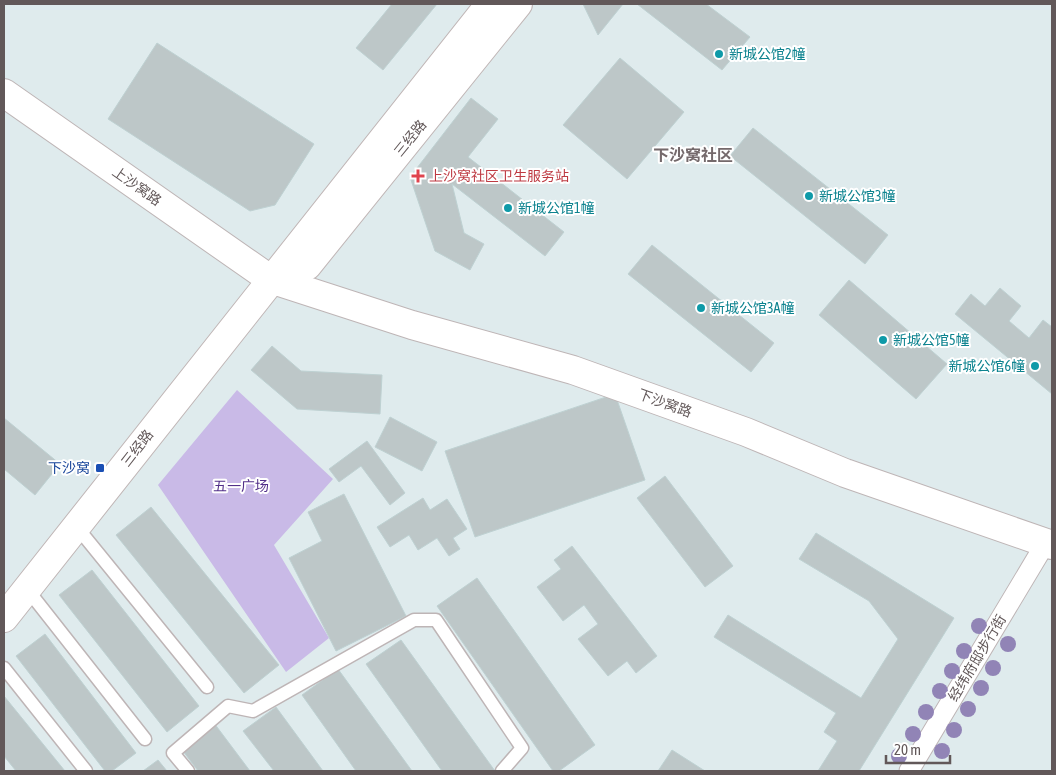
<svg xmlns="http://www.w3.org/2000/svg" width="1056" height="775" font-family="'Asap Condensed','Noto Sans SC',sans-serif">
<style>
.green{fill:#c9bae7}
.building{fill:#bdc7c8;stroke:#bed1d2}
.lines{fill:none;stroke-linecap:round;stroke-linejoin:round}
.service-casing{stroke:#beb5b6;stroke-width:15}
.pedestrian-casing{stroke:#beb5b6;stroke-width:21}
.tertiary-casing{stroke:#beb5b6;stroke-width:30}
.secondary-casing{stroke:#c0b6b6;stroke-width:30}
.service{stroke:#fff;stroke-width:12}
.pedestrian{stroke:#fff;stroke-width:19}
.tertiary{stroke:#fff;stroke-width:28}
.secondary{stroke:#fff;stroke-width:28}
.tree{fill:#9184b6}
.culture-dot{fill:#0f9aa8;stroke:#fff;stroke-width:2}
.health-dot{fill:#e0444e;stroke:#fff;stroke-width:2}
.transit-dot{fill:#1a4fb4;stroke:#fff;stroke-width:2}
.labels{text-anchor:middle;stroke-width:4;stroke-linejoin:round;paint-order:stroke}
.culture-label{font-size:14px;fill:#0d838f;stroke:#fff;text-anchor:start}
.street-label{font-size:14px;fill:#625859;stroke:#fff}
.health-label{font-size:14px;fill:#be3a42;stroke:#fff;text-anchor:start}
.transit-label{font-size:14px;fill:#164399;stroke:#fff;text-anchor:end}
.park-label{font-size:14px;fill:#523089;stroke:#fff}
.quarter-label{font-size:16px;font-weight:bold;fill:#74696b;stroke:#fff}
</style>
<rect width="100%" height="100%" fill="#dfebed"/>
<path class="green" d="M237 390 333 479 274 545 329 638 286 672 158 485Z"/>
<path class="building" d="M392 4H437L383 70 356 48Z
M583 4H623L598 35Z
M637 4H706L750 37 722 70Z
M157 43 314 144 275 205 250 211 108 119Z
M620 58 684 112 627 179 563 125Z
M471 98 498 119 468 157 564 232 545 256 452 184 464 233 484 244 470 270 435 251 410 177Z
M753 128 888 235 865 264 730 156Z
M652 245 774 343 751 372 628 274Z
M849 280 947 364 916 399 819 315Z
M1000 288 1021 306 1009 321 1029 338 1043 320 1052 327V394L955 314 971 294 985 306Z
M272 346 301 371 382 375 380 414 297 409 251 370Z
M615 394 645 480 475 537 445 451Z
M390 417 437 442 422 471 375 447Z
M4 418 60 464 35 495 4 469Z
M367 441 405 493 390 505 361 466 339 482 329 469Z
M665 476 733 566 705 587 637 498Z
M344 494 406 616 336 651 289 558 322 541 308 512Z
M423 498 430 510 447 499 467 529 453 538 460 549 449 556 437 538 418 550 409 535 390 547 377 527Z
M151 507 279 665 244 693 116 535Z
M816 533 954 618 859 771H818L837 741 824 732 836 713 714 637 728 615 861 698 898 639 869 601 799 559Z
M572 546 657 656 636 673 627 661 608 676 578 639 598 624 584 605 563 621 537 587 561 569 554 560Z
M92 570 199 706 167 732 59 595Z
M477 578 595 745 559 771H553L437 606Z
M45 634 136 753 112 771H105L16 656Z
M401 640 495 771H442L366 664Z
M338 669 412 771H356L302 695Z
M4 696 65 771H16L4 756Z
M276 707 323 771H274L243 731Z
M214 723 250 771H198L180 747Z
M672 750 705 771H658Z
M158 760 167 771H143Z"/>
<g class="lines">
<defs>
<path id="service" d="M76 526 207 687
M27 589 145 739
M4 668 86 771
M188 771 173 753 228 706 253 711 414 620H436L522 748 502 771"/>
<path id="pedestrian" d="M909 771 1045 544"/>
<path id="tertiary" d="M4 93 270 279 412 325 573 370 746 432 845 473 1052 545"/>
<path id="secondary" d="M270 279 307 266 518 4
M4 618 490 4"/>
</defs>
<use href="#service" class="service-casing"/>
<use href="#pedestrian" class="pedestrian-casing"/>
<use href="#tertiary" class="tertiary-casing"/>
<use href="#secondary" class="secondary-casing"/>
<use href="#service" class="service"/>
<use href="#pedestrian" class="pedestrian"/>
<use href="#tertiary" class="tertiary"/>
<use href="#secondary" class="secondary"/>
</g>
<g class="tree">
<circle cx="979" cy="626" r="8"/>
<circle cx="1008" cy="644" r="8"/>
<circle cx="964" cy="651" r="8"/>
<circle cx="993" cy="668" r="8"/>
<circle cx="952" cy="671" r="8"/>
<circle cx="981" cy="688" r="8"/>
<circle cx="940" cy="691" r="8"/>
<circle cx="968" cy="709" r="8"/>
<circle cx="926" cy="712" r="8"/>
<circle cx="954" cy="730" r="8"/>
<circle cx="913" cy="734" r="8"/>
<circle cx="942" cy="751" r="8"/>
<circle cx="899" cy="756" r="8"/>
</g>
<g class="culture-dot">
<circle cx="719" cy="54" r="5"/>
<circle cx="809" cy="196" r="5"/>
<circle cx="508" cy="208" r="5"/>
<circle cx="701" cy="308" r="5"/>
<circle cx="883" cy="340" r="5"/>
<circle cx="1035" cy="366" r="5"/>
</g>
<path class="health-dot" d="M415.5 168.5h5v5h5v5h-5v5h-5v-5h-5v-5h5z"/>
<rect class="transit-dot" x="95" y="463" width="10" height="10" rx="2.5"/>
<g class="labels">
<g class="culture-label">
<text x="729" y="59">新城公馆2幢</text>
<text x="819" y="201">新城公馆3幢</text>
<text x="518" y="213">新城公馆1幢</text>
<text x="711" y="313">新城公馆3A幢</text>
<text x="893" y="345">新城公馆5幢</text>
<text x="1025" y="371" text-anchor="end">新城公馆6幢</text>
</g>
<g class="street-label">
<text transform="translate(410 138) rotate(-51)" y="5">三经路</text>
<text transform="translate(137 186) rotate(35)" y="5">上沙窝路</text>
<text transform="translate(665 403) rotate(20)" y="5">下沙窝路</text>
<text transform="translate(137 448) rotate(-52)" y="5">三经路</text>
<text transform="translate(977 658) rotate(-59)" y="5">经纬府邸步行街</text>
</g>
<g class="health-label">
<text x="429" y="181">上沙窝社区卫生服务站</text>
</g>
<g class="transit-label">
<text x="90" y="473">下沙窝</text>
</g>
<g class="park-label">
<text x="241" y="491">五一广场</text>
</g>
<g class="quarter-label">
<text x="693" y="161">下沙窝社区</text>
</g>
</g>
<rect width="1056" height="775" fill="none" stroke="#625859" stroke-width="10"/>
<path d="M886 755v8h64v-8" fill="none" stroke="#625859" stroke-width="2.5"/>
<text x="894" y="755" font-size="15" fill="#625859" stroke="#ffffff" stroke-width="4" paint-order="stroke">20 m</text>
</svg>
